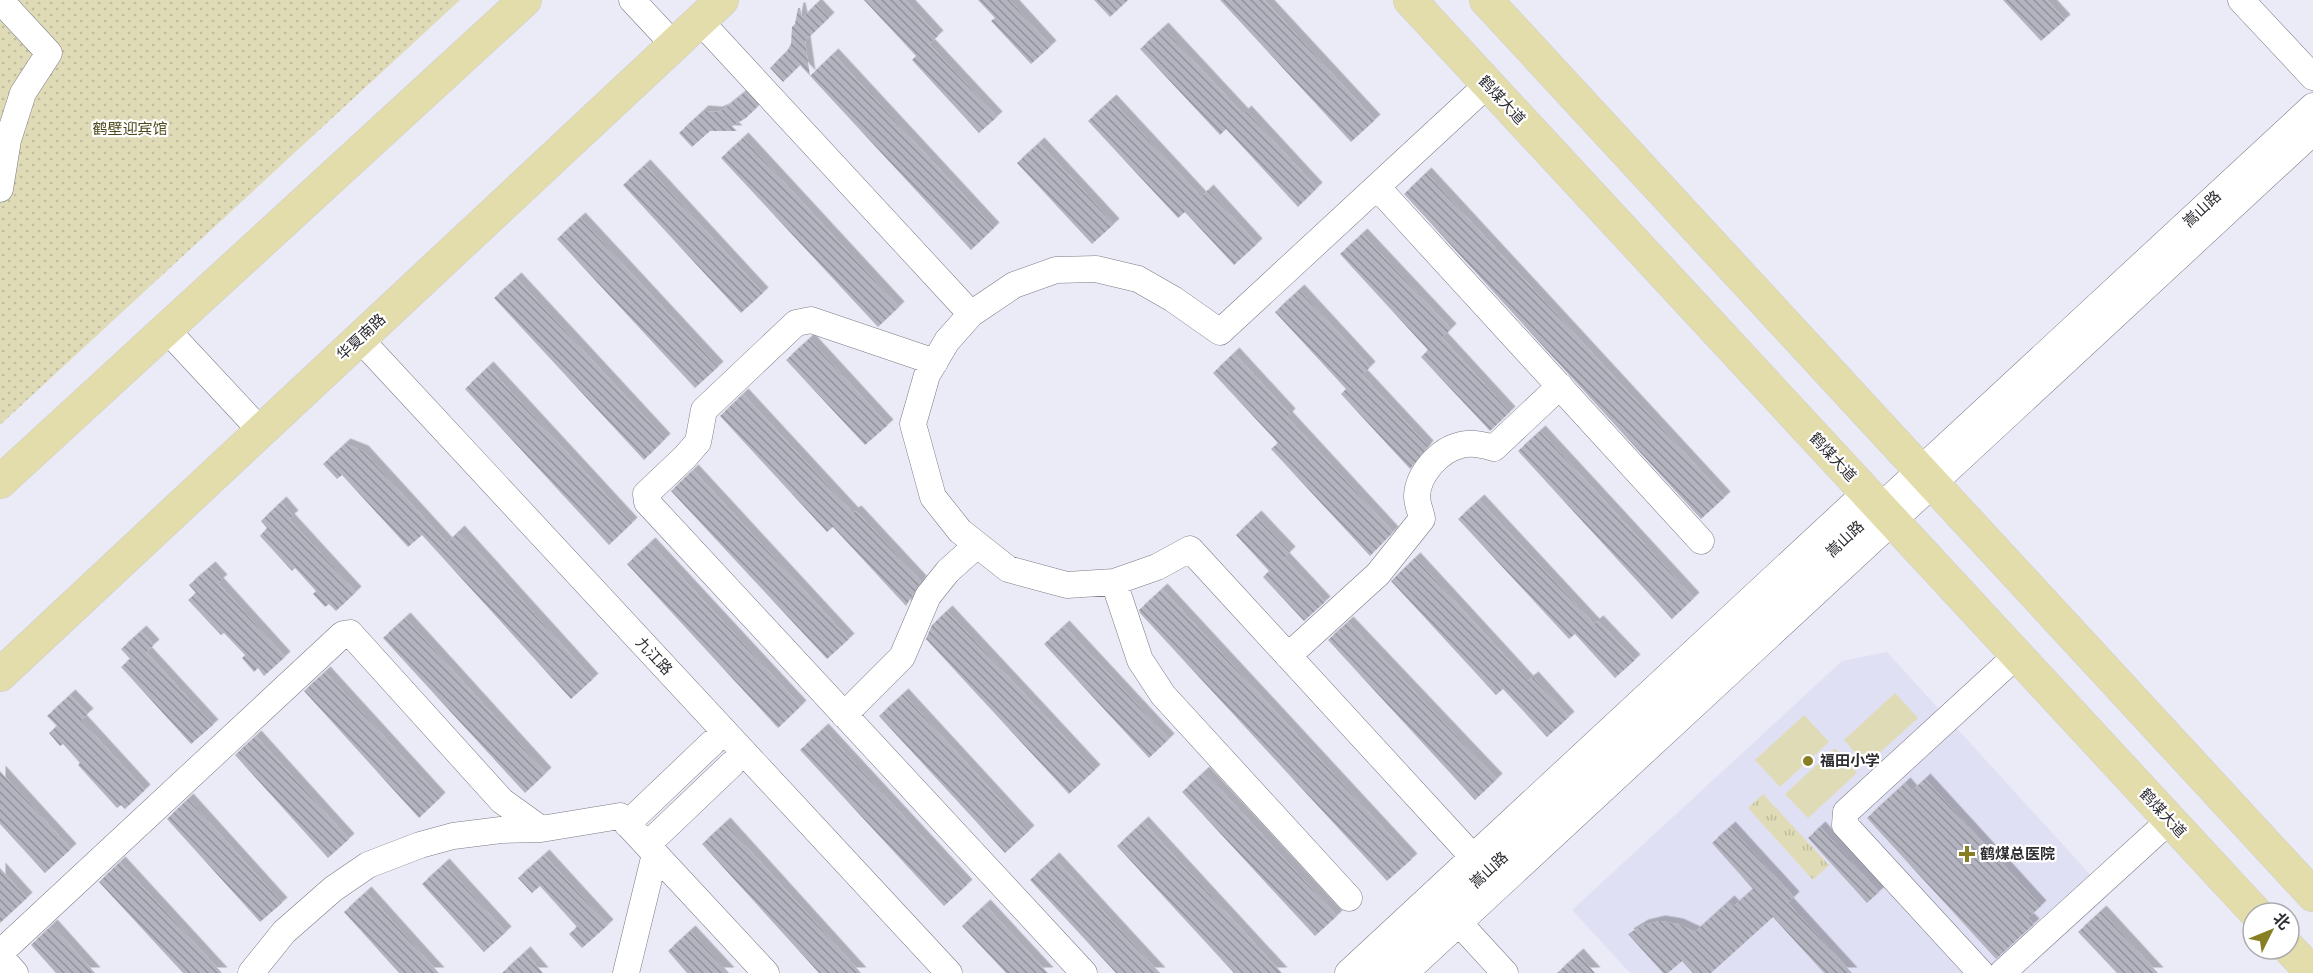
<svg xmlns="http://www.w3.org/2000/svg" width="2313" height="973" font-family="Ubuntu,'Noto Sans SC',sans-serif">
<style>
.built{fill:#e0e0f4}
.grass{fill:url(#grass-tufts)}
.park{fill:url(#park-dots)}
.pitch{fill:#dfdbb6}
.building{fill:url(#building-back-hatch);filter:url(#shadow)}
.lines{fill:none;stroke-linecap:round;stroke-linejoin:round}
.minor-casing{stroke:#7b7b86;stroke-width:27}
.major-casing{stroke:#cdcdce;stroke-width:34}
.minor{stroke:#fff;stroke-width:26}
.major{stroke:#e3ddab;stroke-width:33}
.poi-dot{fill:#887f25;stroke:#fff;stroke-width:2}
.labels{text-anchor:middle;stroke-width:4.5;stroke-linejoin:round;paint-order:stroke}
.street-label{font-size:15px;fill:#2d2d32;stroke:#fff}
.park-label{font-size:15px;fill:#4d4819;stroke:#fff}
.poi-label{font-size:15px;font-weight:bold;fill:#2d2d32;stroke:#fff;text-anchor:start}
</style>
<defs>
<pattern id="grass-tufts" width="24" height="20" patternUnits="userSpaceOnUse" patternTransform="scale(1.5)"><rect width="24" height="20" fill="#dfdbb6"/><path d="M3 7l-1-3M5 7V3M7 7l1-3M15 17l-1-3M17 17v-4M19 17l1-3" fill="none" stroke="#c0bc9d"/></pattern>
<pattern id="park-dots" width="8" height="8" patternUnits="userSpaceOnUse" patternTransform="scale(1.5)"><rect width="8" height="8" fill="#dfdbb6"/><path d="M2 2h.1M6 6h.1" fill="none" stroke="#c0bc9d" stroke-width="1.8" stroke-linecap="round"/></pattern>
<pattern id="building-back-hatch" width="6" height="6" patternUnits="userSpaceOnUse" patternTransform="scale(1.5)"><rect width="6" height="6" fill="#b4b4c0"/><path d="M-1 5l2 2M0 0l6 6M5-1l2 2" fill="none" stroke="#93939d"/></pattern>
<filter id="shadow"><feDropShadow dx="5.5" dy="-5.5" stdDeviation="0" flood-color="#0004"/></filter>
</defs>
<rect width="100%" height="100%" fill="#ebebf8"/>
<path class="built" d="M1887 652 2109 895 2023 973H1630L1572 910 1842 661Z"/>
<path class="grass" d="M1763 794 1829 865 1813 880 1748 808Z"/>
<path class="park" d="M0 0H460L0 425Z"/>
<path class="pitch" d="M1895 693 1918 718 1866 765 1844 740Z
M1804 715 1829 742 1780 787 1755 760Z
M1835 748 1857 773 1808 818 1785 794Z"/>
<path class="building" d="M864 0H905L938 36 929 44 997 117 979 133 912 60 916 56Z
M978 0H1009L1051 46 1031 64 991 21 995 18Z
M1094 0H1128L1110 17Z
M1220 0H1264L1375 120 1351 142Z
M2003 0H2047L2065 20 2041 41Z
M816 4 829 18 805 41 810 76 833 54 994 228 971 250 800 65 783 82 770 68 787 51 791 44 792 27 795 24 798 8H800L802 18Z
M1163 28 1243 114 1246 111 1317 188 1298 207 1226 129 1220 135 1140 49Z
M745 92 758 106 746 118 732 126 737 131H710L692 147 679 133 703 111 717 112 724 109Z
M1111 100 1201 197 1208 190 1257 244 1234 265 1185 212 1178 218 1088 121Z
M743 138 899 307 878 327 721 158Z
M1039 143 1114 224 1092 244 1017 163Z
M645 165 763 293 741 313 623 185Z
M1426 173 1725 497 1701 519 1404 194Z
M580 218 718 367 695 388 557 239Z
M1362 234 1451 329 1442 338 1510 412 1490 431 1421 357 1428 350 1340 254Z
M516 278 665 439 644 460 494 298Z
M1299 290 1370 367 1362 375 1428 446 1410 469 1341 394 1346 389 1275 312Z
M809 339 888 425 865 445 786 360Z
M1234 353 1290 414 1287 417 1393 532 1370 556 1271 449 1278 443 1213 373Z
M488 367 632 523 609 545 465 389Z
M743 394 853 513 856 511 921 581 906 606 833 527 827 532 720 416Z
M1540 431 1694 598 1672 619 1518 451Z
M345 444 363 451 447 543 459 531 593 679 571 699 422 535 408 547 342 475 337 479 323 464Z
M693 470 849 639 827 659 671 491Z
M1479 500 1594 624 1598 621 1635 660 1615 678 1575 634 1569 639 1458 519Z
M281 502 293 516 289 519 356 592 336 611 329 604 325 607 313 594 316 591 295 568 292 571 260 536 267 528 261 521Z
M1256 516 1290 552 1284 558 1325 602 1304 621 1263 577 1269 571 1236 535Z
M650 543 801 706 778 728 627 564Z
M1415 558 1528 681 1533 677 1569 717 1547 737 1503 689 1496 695 1391 581Z
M210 567 222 580 218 583 285 657 264 676 258 668 254 672 242 658 245 655 224 633 221 635 188 600 196 593 189 585Z
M1162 589 1412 859 1387 881 1140 613 1139 610Z
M947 611 1095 770 1069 794 926 639 932 625Z
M405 618 546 773 525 793 383 638Z
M1348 622 1497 779 1475 800 1328 640Z
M1064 626 1169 739 1149 758 1044 644Z
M141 631 154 645 146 652 213 725 191 744 121 667 130 659 121 649Z
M325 672 440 798 419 818 304 691Z
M903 694 1029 831 1005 853 879 716Z
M70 695 88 714 81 720 145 790 125 809 121 805 117 808 78 765 80 763 63 744 60 746 49 733 57 726 47 716Z
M823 729 967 885 944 906 800 750Z
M256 736 349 839 328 858 235 755Z
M0 771 71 849 45 873 0 824Z
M1204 772 1337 916 1315 936 1182 792Z
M1925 779 2041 906 2028 918 2034 924 1996 959 1867 818 1905 783 1912 791Z
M188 799 282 903 260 922 167 819Z
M1143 822 1282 973H1234L1117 846Z
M725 823 861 973H819L702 844Z
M1730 827 1794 897 1788 903 1852 973H1824L1773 917 1711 973H1693L1682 961 1668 973H1663L1628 934 1643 925 1660 921 1678 924 1695 932 1729 901 1734 906 1753 889 1712 843Z
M1820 827 1879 892 1867 903 1808 838Z
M544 855 608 925 582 948 569 934 577 927 540 886 532 893 518 878Z
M1054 858 1160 973H1116L1030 880Z
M120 862 222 973H183L99 882Z
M444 864 506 932 484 952 422 884Z
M0 868 27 898 0 923Z
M366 892 439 973H399L344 912Z
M985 905 1048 973H1006L962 926Z
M2101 911 2158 973H2117L2078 932Z
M52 925 95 973H56L31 945Z
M690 931 729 973H687L668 951Z
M525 952 543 973H502Z
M1578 954 1595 973H1557Z"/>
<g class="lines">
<defs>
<path id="minor" d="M632 0 674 45
M2241 0 2313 77
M700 21 971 314
M1377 187 1701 541
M0 189 8 140 23 93 49 53 0 0
M166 329 261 431
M360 339 949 973
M935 362 811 320 796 323 704 410 698 442 685 457 646 494 647 502 1084 973
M1114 582 1140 660 1163 695 1349 898
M1288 656 1378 574 1422 519C1421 512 1417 504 1417 496 1418 474 1439 450 1461 445 1471 442 1484 445 1494 448L1560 386
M844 715 902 657 928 596 948 571 977 545
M627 824 712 743
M647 845 732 764
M1473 857 1190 549 1157 567 1114 582 1067 585 1008 569 960 531 933 497 913 424 927 375 947 341 971 314 1014 285 1056 270 1096 269 1138 279 1173 299 1220 332 1488 84
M1459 923 1505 973
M0 953 343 634 350 633 502 801 541 829
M0 956 15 973
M251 973 284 932 333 889 368 865 420 845 453 836 501 830 541 829 620 816 766 973
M626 973 655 854
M1348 973 1866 492
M1377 973 2313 106
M1405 973 2313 132
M1981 973 1845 825 1846 812 2017 655
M2002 973 2170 820"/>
<path id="major" d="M1410 0 2256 913
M1486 0 2313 895
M0 482 525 0
M0 675 722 0
M2289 948 2312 973"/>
</defs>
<use href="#minor" class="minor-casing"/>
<use href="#major" class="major-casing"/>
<use href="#minor" class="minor"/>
<use href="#major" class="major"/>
</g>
<g class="poi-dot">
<circle cx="1808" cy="761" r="6"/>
<path d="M1964 845h6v6h6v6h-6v6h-6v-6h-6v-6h6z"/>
</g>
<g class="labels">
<g class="street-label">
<text transform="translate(1502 100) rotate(47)" y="5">鹤煤大道</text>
<text transform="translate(2202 209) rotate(-43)" y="5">嵩山路</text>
<text transform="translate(361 337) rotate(-43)" y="5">华夏南路</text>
<text transform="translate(1833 457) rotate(47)" y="5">鹤煤大道</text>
<text transform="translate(1845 539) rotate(-43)" y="5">嵩山路</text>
<text transform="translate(654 656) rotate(47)" y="5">九江路</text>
<text transform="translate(2163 813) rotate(47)" y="5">鹤煤大道</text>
<text transform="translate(1489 870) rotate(-43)" y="5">嵩山路</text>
</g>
<g class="park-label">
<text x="130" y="134">鹤壁迎宾馆</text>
</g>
<g class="poi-label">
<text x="1820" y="766">福田小学</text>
<text x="1980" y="859">鹤煤总医院</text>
</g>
</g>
<g transform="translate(2271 931) rotate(47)"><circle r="28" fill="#ffffff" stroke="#ababad" stroke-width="1.5"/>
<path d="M0-4.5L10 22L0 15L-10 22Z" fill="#887f25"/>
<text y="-9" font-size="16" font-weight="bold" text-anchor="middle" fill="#2d2d32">北</text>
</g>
</svg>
